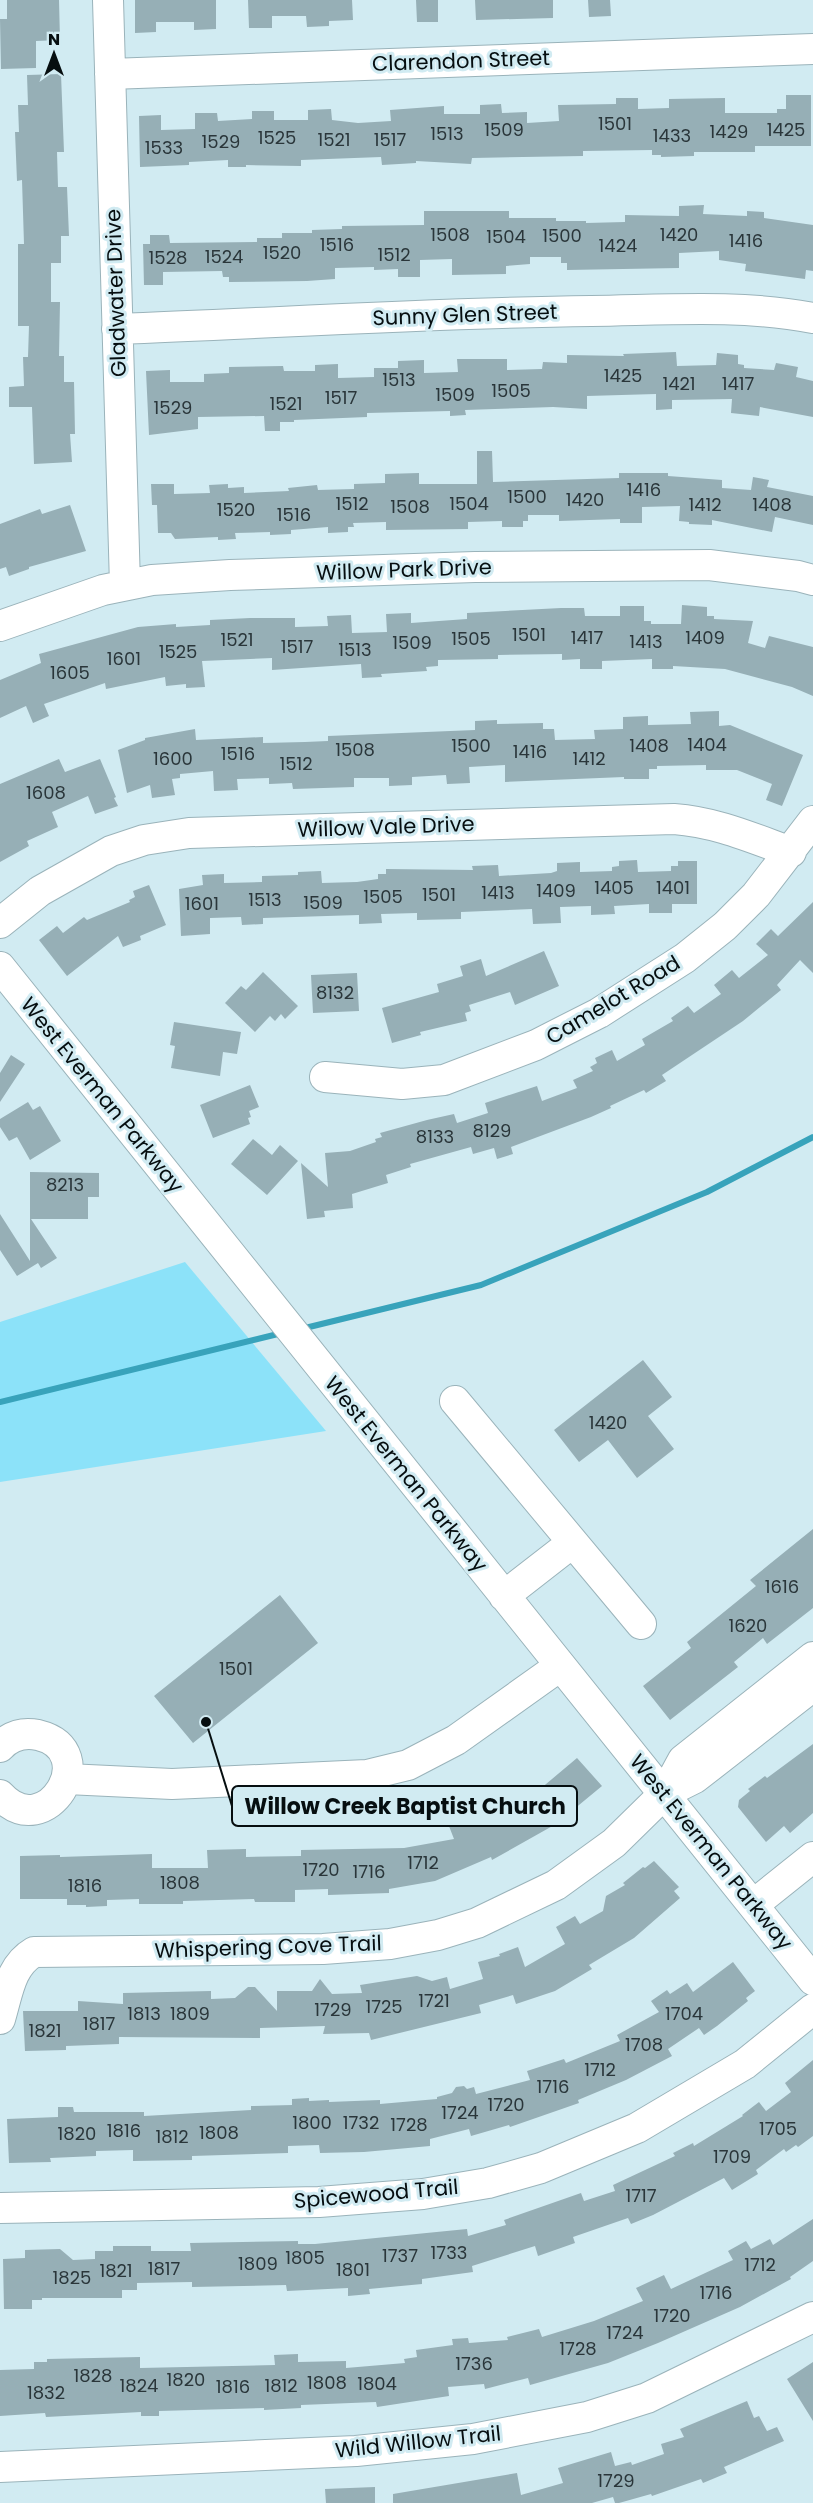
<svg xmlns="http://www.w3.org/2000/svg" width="813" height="2503" font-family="Poppins,sans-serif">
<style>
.green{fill:#8ce2f9}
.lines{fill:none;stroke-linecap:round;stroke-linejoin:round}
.stream{stroke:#38a3bb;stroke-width:6}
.building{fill:#96afb6}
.minor-casing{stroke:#9ab3ba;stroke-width:32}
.minor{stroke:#fff;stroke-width:30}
.labels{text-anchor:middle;stroke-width:6;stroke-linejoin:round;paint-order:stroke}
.number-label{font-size:18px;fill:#2a363a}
.street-label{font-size:21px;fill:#060e10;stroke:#d1ebf2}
.leader{fill:none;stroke:#060e10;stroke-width:2}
.callout-dot{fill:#060e10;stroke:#d1ebf2;stroke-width:2}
.callout{fill:#d1ebf2;stroke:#060e10;stroke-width:2}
.callout-label{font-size:22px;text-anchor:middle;font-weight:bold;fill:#060e10}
</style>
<rect width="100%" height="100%" fill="#d1ebf2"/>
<path class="green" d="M185 1262 326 1431 0 1482V1322Z"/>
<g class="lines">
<path class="stream" d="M301 1329 481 1285 707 1192 813 1137
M0 1402 282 1333"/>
</g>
<path class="building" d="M7 0H59L60 40 36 41V68L1 69 0 19H7Z
M135 0H216V29L194 30V22H156V32L135 33Z
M248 0H352L353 20 329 21V26L307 27 306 16H272V28H249Z
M416 0H438V22H417Z
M475 0H553V18L476 20Z
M588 0H610L611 16 589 17Z
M61 74 64 152H57L58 187H67L69 236H61V263H51V302H60L59 356H64V382H74L75 434H70L72 462 34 464 32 407H9V387L24 386 23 357H28L29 326H18V244H24L22 180 17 181 15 132H19L18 105H28L27 75Z
M786 95H811V146H755V152H694V156L661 157V155H652V150L583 151V156L472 158 471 164 416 161V163L382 165 381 157 301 160V166L246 165V167H228V160L189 162V165L140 167 139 116 161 115V130L195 129V113H217L218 121 252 119V111H274V120H308V110L331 109 332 120 358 123 391 121 390 110 444 106V114H480V105L501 104 502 113 527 112V123L559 121 558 105 616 104V98H638V109L669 108V99L725 98V113H777V109H786Z
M704 205 703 214 747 216V211L764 212V218L813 225V271L806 270 805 279 745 271 746 264 719 260V251L679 253V268L567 270V263H561V257H530V264L506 266V274L452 275V259L420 260V277H398V269L374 270V267L335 268V279L307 281 229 282V277H223L222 271 163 272V285H144L143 244H150V235H169L170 243 257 242V238H282V233H312V230L342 229V226L424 225V211H509V218H556V221H586V223L625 222V215L679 216V206Z
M676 352 677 366 716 365 717 353 738 355V364L744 365V368L774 370 776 363 798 367 796 377 813 381V417L760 407 759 416 731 413 732 399 672 400V409L656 410V394L587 396V409L553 407 465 410 466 415 450 416V411L367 413V417L294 420V422H280V431H265L264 416 198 417V429L149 435 146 371 170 370V382H204V374L229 373V367L283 366 284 371H315V365L338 364V378L374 377V368H398V361L424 360V373L458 372 457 359H507V370L542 369 543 362 567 363V355L624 356 623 354Z
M477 451H492L493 482 619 478V473H668V476L722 480V488L751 490 753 477 769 480 767 487 813 496V525L775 517 772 532 712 520V525L689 524V522L679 521 680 506 642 507V523H620V519L559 521V515H528V521H523V527H502V521L468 522V529L386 530V522L353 523 354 527H348V532L328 533V527L291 530V534L270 535V532L235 533 236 539 218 540V537L175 539 171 533H158L157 505H152L151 484H174V494L210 493 209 485 228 484V488L244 487V493L289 491 288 488 317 485 318 490 354 489V484L385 483V474L419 473V484H477Z
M70 505 86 551 29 567V569L9 576 6 567 0 569V524L40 509 42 514Z
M682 605 707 607V616H714V619L753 621 748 643 765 648 769 636 813 647V696L792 687 725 669 673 666V669H652V659L602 661V669H580V659L562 660V654L498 655V659L438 660V666L426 667 427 671 381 674 382 677 362 678 361 664 272 670V658L202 661 205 687 186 688V684L166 686 165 677 106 689 105 683 44 704 49 716 33 723 26 706 0 718V680L41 663 39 654 138 627 176 624V627L210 625V620L250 618H295V627L328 626 327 616 351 615 352 633 387 632 386 614 411 613V623L467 619V613L561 608H584L585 616H620V606H644V621H651V624H681Z
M719 711V726L730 725 803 755 782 806 766 800 772 784 737 770H706V765L657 766V769H649V779H624V777L505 782V765L469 767 470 783 447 784 446 775 412 777V785L389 786V778H354V787L293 789 292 783 269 784V778L237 779 238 790 214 791 213 771 180 774V778L172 779 175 795 152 798 150 785 127 793 118 750 145 740V738L195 729 196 740 263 737V743L305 742 328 741V736L475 730V721L497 720V724L543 723V729H554L555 740 595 739 594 730 623 729V717L648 716V725L691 724 690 712Z
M59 759 65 772 100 759 116 797 114 798 118 806 95 814 88 796 52 812 58 827 27 841 29 846 0 862V784Z
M637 860 638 872 671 871V866H678V861H697V904H672V913H649V904L614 906 615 914 591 915V906L560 907 561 923 533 924 532 909 461 912V919L417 920V913L381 914 382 923 359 924V915L263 918V924L242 925 241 917 210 918V934L181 936 179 889 203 885 202 875 224 874V883L262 882V876L298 875V872L321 871 322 883 357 882 378 879V874H386V869L473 870 472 866 498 865 499 876 551 873 557 871V863L580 862V872L612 871V867L619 866V861Z
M149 885 166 925 140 936 141 940 123 947 118 936 67 976 39 940 57 926 63 933 84 917 87 920 130 902 129 900 135 897 133 891Z
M813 902V973L800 960 777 985 781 990 743 1021 662 1075 666 1081 646 1093 644 1090 610 1106 611 1108 591 1117 511 1147 513 1154 497 1159 494 1148 473 1154 471 1147 410 1164 411 1167 386 1175 388 1183 352 1194 353 1208 324 1211 325 1217 307 1219 301 1163 328 1187 325 1153 350 1151 376 1142 375 1139 382 1137 380 1133 427 1120 454 1114 457 1123 488 1113 485 1103 537 1086 542 1101 577 1088 573 1080 593 1071 590 1067 597 1063 595 1058 612 1050 617 1061 645 1045 642 1039 673 1021 671 1018 688 1006 694 1013 721 994 714 985 732 970 739 978 768 955 756 944 771 929 778 936Z
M544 951 559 986 515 1005 510 992 469 1005 471 1011 465 1013 467 1021 420 1032 421 1035 392 1043 382 1008 439 992 437 984 463 976 460 966 481 959 486 976Z
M263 972 298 1006 285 1019 281 1014 275 1021 270 1016 255 1032 225 1003 241 986 246 990Z
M357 973 359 1011 313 1013 311 975Z
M174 1022 241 1032 237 1054 223 1052 220 1076 171 1068 175 1046 170 1045Z
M11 1055 25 1064 0 1102V1073Z
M250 1085 259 1107 249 1111 251 1117 248 1118 250 1124 213 1138 200 1105Z
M28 1102 33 1110 40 1106 61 1141 30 1160 17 1137 9 1141 0 1127V1119Z
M253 1139 272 1155 280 1145 298 1161 267 1195 231 1164Z
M30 1172 99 1173V1197H88V1219H31L57 1258 41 1268 38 1263 17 1276 0 1250V1214L30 1261Z
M643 1360 672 1397 648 1416 674 1449 637 1478 608 1440 579 1462 554 1430Z
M813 1529V1608L767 1644 763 1638 734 1662 738 1667 670 1720 643 1686 691 1648 687 1642 756 1586 750 1580Z
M280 1595 318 1643 193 1743 154 1696Z
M813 1744V1813L790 1833 784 1826 766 1842 738 1807 739 1800 750 1791 748 1789 765 1776 767 1778Z
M577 1758 602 1786 556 1824 492 1860 491 1857 435 1881 389 1889V1893L328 1895V1889L295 1890V1902H255L254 1899 183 1901V1904H139V1899L107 1900V1906L86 1907V1905H67V1899H20V1856L60 1855V1857L152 1854V1868H208L207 1850 246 1849V1857L301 1856V1850L404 1848 454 1839 447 1821 484 1809 486 1813 530 1789 533 1795Z
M654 1861 679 1887 674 1891 680 1898 634 1938 589 1965 592 1969 555 1991 516 2004 513 1995 479 2005 481 2013 371 2040 369 2033 323 2034 325 2026 260 2028V2038L119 2037V2044L66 2046V2050L25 2051 23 2011H78V2001L123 2004V1993L211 1991V1999L235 1998 248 1987H255L277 2011V1991H312L320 1979 332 1994 362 1993 360 1985 417 1976 432 1981 447 1977 450 1989 483 1979 478 1962 500 1956 499 1954 518 1947 525 1967 565 1944 556 1927 575 1916 580 1924 603 1911 606 1896 625 1885 623 1883 643 1867 645 1868Z
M733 1962 755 1991 746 1998 748 2001 717 2026 704 2035 699 2028 668 2049 672 2056 626 2080 578 2100 579 2103 510 2127 509 2125 471 2136 469 2129 430 2139V2146L364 2152 320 2153 319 2145 288 2146V2153L192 2156V2160L133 2161V2150L96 2151V2156L50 2158 51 2162 9 2163 7 2119 58 2117V2107H73L74 2112H144V2116L251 2110V2106L292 2105V2099L309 2098V2101L329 2100V2102L380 2100V2104L437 2099V2097L452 2093 456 2087 464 2086 467 2089 474 2087 476 2094 530 2080 527 2071 564 2059 566 2063 620 2041 617 2035 659 2012 651 2001 667 1990 670 1994 687 1983 693 1992Z
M813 2060V2136L798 2147 796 2145 786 2152 784 2149 756 2170 758 2174 732 2190 724 2178 653 2215 631 2224 628 2218 573 2237 575 2243 538 2256 535 2246 472 2266 473 2272 422 2279V2284L369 2289 370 2294 348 2296V2288L287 2291 286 2285 192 2287V2282L137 2283V2290H122V2298H42V2300H32V2309H4L3 2259 25 2258V2250L60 2249 73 2260 95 2259V2251H113V2246H151V2251H191L190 2243 298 2241V2244H315L467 2229 468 2236 506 2225 504 2220 581 2193 584 2201 615 2191 613 2185 675 2156 673 2153 693 2143 694 2146 743 2116 742 2115 759 2102 766 2111 791 2092 785 2083Z
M813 2219V2261L790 2277 791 2279 740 2307 658 2343 608 2363 530 2385 528 2378 485 2389 484 2384 448 2387 449 2396 377 2407 376 2402 301 2405V2408L264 2410V2408L159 2411V2416H141V2412L46 2417 45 2413 0 2416V2370L34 2369V2362H47V2359L140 2357V2368L275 2365 274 2355 298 2354V2362L346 2361V2368L405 2363 404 2359 417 2357 416 2350 453 2345 452 2339 468 2338 469 2343 508 2340 507 2337 539 2329 542 2337 594 2321 643 2301 636 2288 664 2275 671 2289 733 2260 728 2251 746 2241 751 2249 770 2239 773 2245Z
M813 2362V2421L787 2379Z
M747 2401 754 2418 759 2416 767 2431 777 2427 784 2441 724 2467 727 2473 703 2483 701 2479 652 2496 651 2494 619 2503H615L613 2497 592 2503H393V2494L517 2473 521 2495 563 2483 558 2468 611 2452 615 2466 631 2462 632 2465 664 2454 661 2444 684 2437 680 2429Z
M375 2487V2503H326L325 2489Z"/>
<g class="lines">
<defs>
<path id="minor" d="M108 0 125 585
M110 74 813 49
M117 329C275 323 433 313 591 311 665 310 740 304 813 318
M0 626 103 590 152 580 230 575 475 567 709 565 798 576 813 580
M0 923 40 891 111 851 144 840 189 833 674 819C716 822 752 838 791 852
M0 967 813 1980
M325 1077 402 1084 444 1080 536 1045 599 1013 685 958 725 926 756 895 813 821
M455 1401 641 1624
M504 1596 572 1543
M0 1747C10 1736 23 1732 38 1735 104 1751 46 1846 0 1795
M67 1779 172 1784 367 1775 408 1765 456 1740 560 1666
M673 1789 695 1778 813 1686
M753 1905 813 1857
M0 2019C8 1993 10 1966 34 1952L323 1949 390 1944 438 1935 477 1923 556 1885 614 1843 665 1793 683 1760 813 1657
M0 2208 319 2202 423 2194 488 2183 541 2168 637 2128 745 2064 813 2009
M0 2467 356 2451 473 2439 587 2417 647 2398 813 2317"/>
</defs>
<use href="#minor" class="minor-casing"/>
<use href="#minor" class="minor"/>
</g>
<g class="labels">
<g class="number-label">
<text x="615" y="130">1501</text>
<text x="504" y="136">1509</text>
<text x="786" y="136">1425</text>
<text x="729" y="138">1429</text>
<text x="447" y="140">1513</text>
<text x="672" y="142">1433</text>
<text x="277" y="144">1525</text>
<text x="334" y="146">1521</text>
<text x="390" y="146">1517</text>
<text x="221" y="148">1529</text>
<text x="164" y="154">1533</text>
<text x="450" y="241">1508</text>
<text x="679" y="241">1420</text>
<text x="562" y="242">1500</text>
<text x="506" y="243">1504</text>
<text x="746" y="247">1416</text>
<text x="337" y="251">1516</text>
<text x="618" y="252">1424</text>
<text x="282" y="259">1520</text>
<text x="394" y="261">1512</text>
<text x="224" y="263">1524</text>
<text x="168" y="264">1528</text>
<text x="623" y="382">1425</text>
<text x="399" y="386">1513</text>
<text x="679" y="390">1421</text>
<text x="738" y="390">1417</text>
<text x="511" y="397">1505</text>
<text x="455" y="401">1509</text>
<text x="341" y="404">1517</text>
<text x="286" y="410">1521</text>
<text x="173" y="414">1529</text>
<text x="644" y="496">1416</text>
<text x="527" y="503">1500</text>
<text x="585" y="506">1420</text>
<text x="352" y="510">1512</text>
<text x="469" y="510">1504</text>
<text x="705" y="511">1412</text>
<text x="772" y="511">1408</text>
<text x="410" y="513">1508</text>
<text x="236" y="516">1520</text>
<text x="294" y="521">1516</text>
<text x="529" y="641">1501</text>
<text x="587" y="644">1417</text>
<text x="705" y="644">1409</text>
<text x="471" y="645">1505</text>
<text x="237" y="646">1521</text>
<text x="646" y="648">1413</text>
<text x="412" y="649">1509</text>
<text x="297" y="653">1517</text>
<text x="355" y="656">1513</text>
<text x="178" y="658">1525</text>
<text x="124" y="665">1601</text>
<text x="70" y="679">1605</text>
<text x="707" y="751">1404</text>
<text x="471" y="752">1500</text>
<text x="649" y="752">1408</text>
<text x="355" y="756">1508</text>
<text x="530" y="758">1416</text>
<text x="238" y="760">1516</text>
<text x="173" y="765">1600</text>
<text x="589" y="765">1412</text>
<text x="296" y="770">1512</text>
<text x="46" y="799">1608</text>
<text x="614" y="894">1405</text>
<text x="673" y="894">1401</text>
<text x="556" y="897">1409</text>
<text x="498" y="899">1413</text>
<text x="439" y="901">1501</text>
<text x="383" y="903">1505</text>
<text x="265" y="906">1513</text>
<text x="323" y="909">1509</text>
<text x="202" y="910">1601</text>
<text x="335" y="999">8132</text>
<text x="492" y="1137">8129</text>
<text x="435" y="1143">8133</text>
<text x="65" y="1191">8213</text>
<text x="608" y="1429">1420</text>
<text x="782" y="1593">1616</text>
<text x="748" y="1632">1620</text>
<text x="236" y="1675">1501</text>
<text x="423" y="1869">1712</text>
<text x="321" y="1876">1720</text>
<text x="369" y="1878">1716</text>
<text x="180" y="1889">1808</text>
<text x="85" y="1892">1816</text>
<text x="434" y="2007">1721</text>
<text x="384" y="2013">1725</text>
<text x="333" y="2016">1729</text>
<text x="144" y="2020">1813</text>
<text x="190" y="2020">1809</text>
<text x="684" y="2020">1704</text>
<text x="99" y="2030">1817</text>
<text x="45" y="2037">1821</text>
<text x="644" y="2051">1708</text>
<text x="600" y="2076">1712</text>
<text x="553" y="2093">1716</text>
<text x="506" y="2111">1720</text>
<text x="460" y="2119">1724</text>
<text x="312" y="2129">1800</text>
<text x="361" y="2129">1732</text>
<text x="409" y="2131">1728</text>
<text x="778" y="2135">1705</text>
<text x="124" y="2137">1816</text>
<text x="219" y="2139">1808</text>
<text x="77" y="2140">1820</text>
<text x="172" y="2143">1812</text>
<text x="732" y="2163">1709</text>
<text x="641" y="2202">1717</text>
<text x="449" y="2259">1733</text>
<text x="400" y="2262">1737</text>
<text x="305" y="2264">1805</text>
<text x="258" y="2270">1809</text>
<text x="760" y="2271">1712</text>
<text x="164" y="2275">1817</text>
<text x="353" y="2276">1801</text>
<text x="116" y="2277">1821</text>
<text x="72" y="2284">1825</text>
<text x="716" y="2299">1716</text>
<text x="672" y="2322">1720</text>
<text x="625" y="2339">1724</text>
<text x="578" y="2355">1728</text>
<text x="474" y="2370">1736</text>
<text x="93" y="2382">1828</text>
<text x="186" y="2386">1820</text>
<text x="327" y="2389">1808</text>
<text x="377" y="2390">1804</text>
<text x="139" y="2392">1824</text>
<text x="281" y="2392">1812</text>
<text x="233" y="2393">1816</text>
<text x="46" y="2399">1832</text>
<text x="616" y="2487">1729</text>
</g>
<g class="street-label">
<text transform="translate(461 61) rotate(-2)" y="7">Clarendon Street</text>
<text transform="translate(116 293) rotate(-92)" y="7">Gladwater Drive</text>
<text transform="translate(465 315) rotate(-2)" y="7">Sunny Glen Street</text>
<text transform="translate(404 570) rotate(-2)" y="7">Willow Park Drive</text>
<text transform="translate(386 827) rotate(-2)" y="7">Willow Vale Drive</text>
<text transform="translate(613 1000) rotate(-31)" y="7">Camelot Road</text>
<text transform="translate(102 1095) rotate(51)" y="7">West Everman Parkway</text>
<text transform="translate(406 1474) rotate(51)" y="7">West Everman Parkway</text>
<text transform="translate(711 1852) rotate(51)" y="7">West Everman Parkway</text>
<text transform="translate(268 1947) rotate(-2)" y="7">Whispering Cove Trail</text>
<text transform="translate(376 2194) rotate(-5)" y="7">Spicewood Trail</text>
<text transform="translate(418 2442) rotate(-6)" y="7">Wild Willow Trail</text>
</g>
</g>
<path class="leader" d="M206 1722L232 1806"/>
<circle class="callout-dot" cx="206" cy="1722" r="6"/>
<rect class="callout" x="232" y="1786" width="345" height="40" rx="6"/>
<g class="callout-label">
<text x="405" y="1814">Willow Creek Baptist Church</text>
</g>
<g transform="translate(54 54)" stroke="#d1ebf2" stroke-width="4.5" paint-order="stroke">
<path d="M0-4.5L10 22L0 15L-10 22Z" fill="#060e10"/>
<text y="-9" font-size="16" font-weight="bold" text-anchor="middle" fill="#060e10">N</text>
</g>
</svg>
